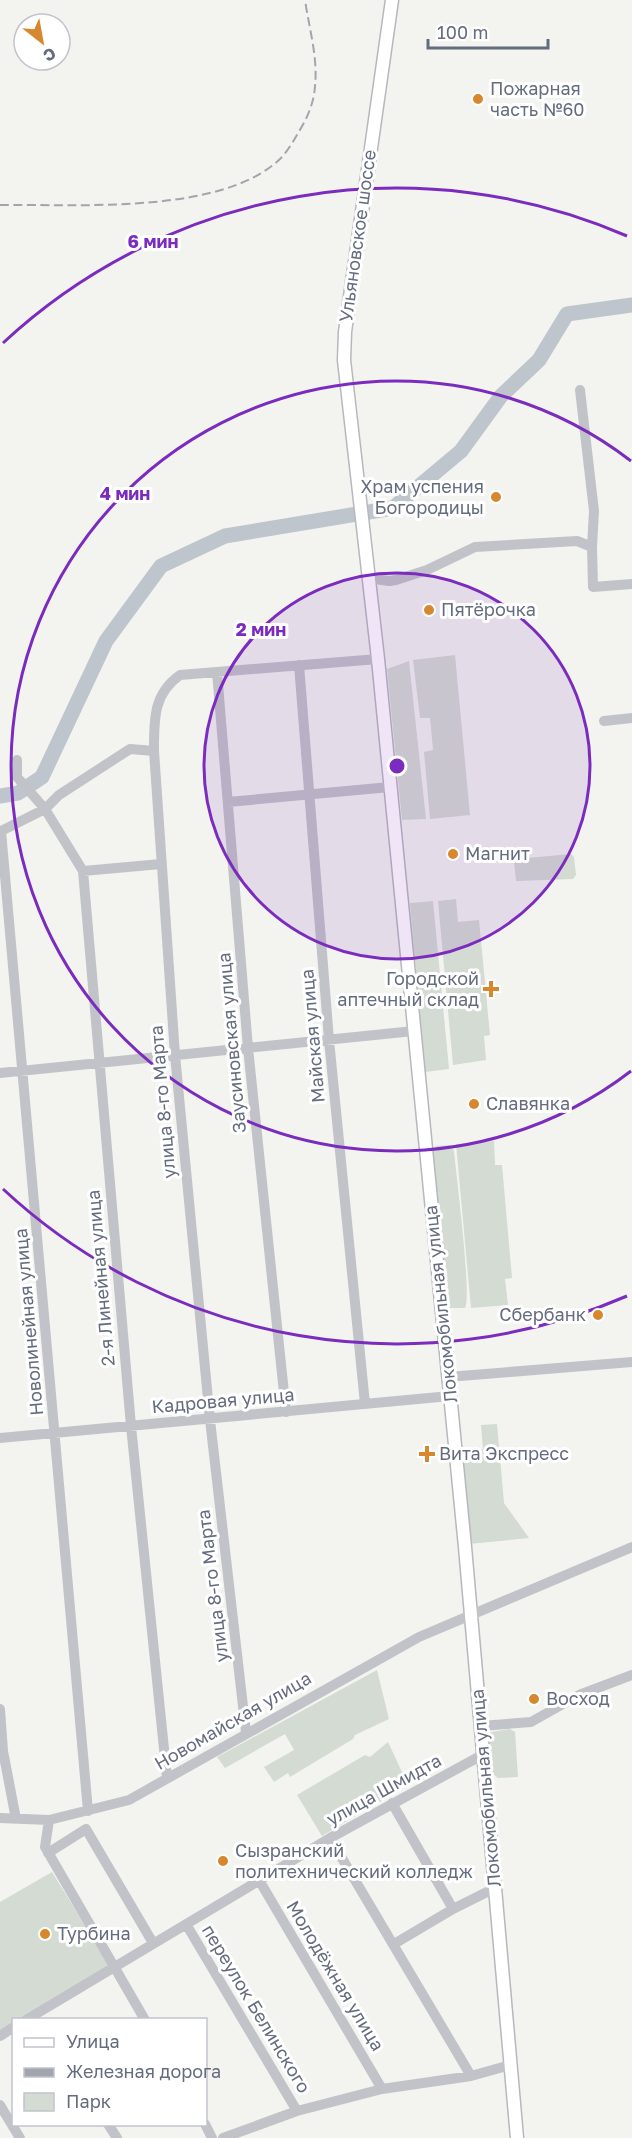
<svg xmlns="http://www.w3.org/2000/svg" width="632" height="2138" font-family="'Golos Text',sans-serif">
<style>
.green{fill:#d3dbd2}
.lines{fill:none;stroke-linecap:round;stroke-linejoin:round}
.river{stroke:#bfc5cc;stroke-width:15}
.major-casing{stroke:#b7b8bd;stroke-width:15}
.minor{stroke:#c2c3c8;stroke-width:10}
.major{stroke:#fff;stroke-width:12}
.rail{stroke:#a2a5ac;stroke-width:2;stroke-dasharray:9 4.5;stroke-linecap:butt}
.ring{fill:none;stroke:#7b2cbf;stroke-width:3}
.poi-dot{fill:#d7872d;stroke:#fff;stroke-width:2}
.labels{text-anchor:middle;stroke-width:6;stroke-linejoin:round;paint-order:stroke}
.poi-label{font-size:18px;fill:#656c7f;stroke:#fff;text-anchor:start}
.street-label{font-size:18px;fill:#656c7f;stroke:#fff}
.centre{fill:#7b2cbf;stroke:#fff;stroke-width:3}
.ring-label{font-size:18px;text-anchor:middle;font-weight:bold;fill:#7b2cbf;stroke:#fff;stroke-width:6;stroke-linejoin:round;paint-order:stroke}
</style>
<rect width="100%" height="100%" fill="#f3f4f0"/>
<path class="green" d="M455 655 470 815 430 819 424 752 433 750 430 718H420L413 660Z
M409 661 426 819 402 820 387 669Z
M571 854 574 857 576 875 573 879 516 881 514 861 516 859Z
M456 899 458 922 479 920 490 1035 484 1036 486 1060 453 1065 438 901Z
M433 901 449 1069 425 1072 410 903Z
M494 1141 495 1165H502L512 1278 505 1279 508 1305 471 1308 456 1144Z
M450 1145 454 1151C456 1174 472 1296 465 1308H450L446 1304 432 1151 436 1146Z
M497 1424 504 1503 529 1538 469 1544 460 1462 475 1450 483 1449 481 1425Z
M377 1670 389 1719 355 1735 353 1739 290 1777 288 1773 274 1782 264 1767 294 1750 285 1734 225 1768 217 1757Z
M510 1729 515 1732 518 1777 498 1778 489 1771 485 1733Z
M388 1742 408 1785 322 1836 297 1795 365 1755 370 1757Z
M52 1872 110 1966 20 2019 14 2020 13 2023 0 2031V1902Z"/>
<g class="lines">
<path class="river" d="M0 796 18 793 42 777 106 641 161 566 225 536 393 508 461 451 501 396 539 360 567 314 632 305"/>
<defs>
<path id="major" d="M392 0 345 332 344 360 378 659 465 1547 517 2138"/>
</defs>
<use href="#major" class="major-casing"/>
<path class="minor" d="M580 390 594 511 592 547
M368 578 389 581 396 580 427 570 475 547 577 541 592 547 593 587 632 584
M299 665 329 1040 365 1404
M217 672 248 1048 286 1412
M604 721 632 718
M17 760V777L45 809 83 871 131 1426 167 1778
M228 802 390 787
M83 871 161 864
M0 1073 414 1031
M448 1377 632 1362
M0 1438 450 1396
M0 1709 3 1751 16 1819
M481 1726 531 1722 579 1695 632 1675
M246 1732 210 1420 175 1055 154 751C154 720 153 694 180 675L378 659
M392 1803 453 1909
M88 1811 1 831 45 809 59 795 130 749 154 751
M0 1818 49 1820 129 1800 419 1637 632 1547
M49 1820 45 1847 145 2020
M330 1838 471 2076
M48 1853 86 1829 153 1943
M259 1880 382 2089
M186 1924 297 2111
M394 1944 453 1909 495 1888
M26 2020 330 1838 484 1754
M0 2036 14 2027
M0 2105 20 2138
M108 2124 117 2138
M205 2124 212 2138
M223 2138 297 2111 382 2089 471 2076 510 2065"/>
<use href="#major" class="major"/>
<path class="rail" d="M0 205C77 204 221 215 280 159 287 152 293 142 298 133 307 119 314 103 315 86 318 57 309 28 305 0"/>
</g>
<circle cx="397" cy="766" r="193" fill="#7b2cbf" fill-opacity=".12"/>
<g class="ring">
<circle cx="397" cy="766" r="193"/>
<path d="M631 1071A385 385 0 1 1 631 461"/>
<path d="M627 1296A578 578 0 0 1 3 1189M3 343A578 578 0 0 1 627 236"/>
</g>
<g class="poi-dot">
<circle cx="478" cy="99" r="6"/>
<circle cx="496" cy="497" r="6"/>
<circle cx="429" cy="610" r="6"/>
<circle cx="453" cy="854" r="6"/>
<path d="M488 980h6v6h6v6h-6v6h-6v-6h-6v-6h6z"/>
<circle cx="474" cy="1104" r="6"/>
<circle cx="598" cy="1315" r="6"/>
<path d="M424 1445h6v6h6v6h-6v6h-6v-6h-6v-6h6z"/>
<circle cx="534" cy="1699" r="6"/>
<circle cx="223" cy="1861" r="6"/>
<circle cx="45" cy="1934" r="6"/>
</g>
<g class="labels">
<g class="poi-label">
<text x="490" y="95">Пожарная<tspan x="490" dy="21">часть №60</tspan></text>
<text x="484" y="493" text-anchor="end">Храм успения<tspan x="484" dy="21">Богородицы</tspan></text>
<text x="441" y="616">Пятёрочка</text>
<text x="465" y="860">Магнит</text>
<text x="479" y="985" text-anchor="end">Городской<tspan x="479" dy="21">аптечный склад</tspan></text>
<text x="486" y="1110">Славянка</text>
<text x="586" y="1321" text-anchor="end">Сбербанк</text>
<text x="439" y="1460">Вита Экспресс</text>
<text x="546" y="1705">Восход</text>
<text x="235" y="1857">Сызранский<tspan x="235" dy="21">политехнический колледж</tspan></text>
<text x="57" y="1940">Турбина</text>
</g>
<g class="street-label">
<text transform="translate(358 236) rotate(-82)" y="6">Ульяновское шоссе</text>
<text transform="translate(313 1036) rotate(-95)" y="6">Майская улица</text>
<text transform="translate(232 1043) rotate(-95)" y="6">Заусиновская улица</text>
<text transform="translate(163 1102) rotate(-95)" y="6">улица 8-го Марта</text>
<text transform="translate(101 1278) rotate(-95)" y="6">2-я Линейная улица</text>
<text transform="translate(441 1304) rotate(-96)" y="6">Локомобильная улица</text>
<text transform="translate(29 1322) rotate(-95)" y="6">Новолинейная улица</text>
<text transform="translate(223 1401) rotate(-5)" y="6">Кадровая улица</text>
<text transform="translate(213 1586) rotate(-97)" y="6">улица 8-го Марта</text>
<text transform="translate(233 1721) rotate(-30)" y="6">Новомайская улица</text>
<text transform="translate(486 1788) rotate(-95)" y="6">Локомобильная улица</text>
<text transform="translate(384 1790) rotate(-29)" y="6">улица Шмидта</text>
<text transform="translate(335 1976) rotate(59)" y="6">Молодёжная улица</text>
<text transform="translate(256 2009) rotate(59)" y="6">переулок Белинского</text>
</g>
</g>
<circle cx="397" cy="766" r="9" class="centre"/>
<g class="ring-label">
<text x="153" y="248">6 мин</text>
<text x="125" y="500">4 мин</text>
<text x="261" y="636">2 мин</text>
</g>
<rect x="12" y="2018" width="195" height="108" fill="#ffffff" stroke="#c1c4cc" stroke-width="1.5"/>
<rect x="24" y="2038" width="30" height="9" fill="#ffffff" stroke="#c1c4cc" stroke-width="1.5"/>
<text x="66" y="2048" font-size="18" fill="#656c7f">Улица</text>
<rect x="24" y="2068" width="30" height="9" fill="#a2a5ac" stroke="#c1c4cc" stroke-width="1.5"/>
<text x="66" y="2078" font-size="18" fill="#656c7f">Железная дорога</text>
<rect x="24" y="2093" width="30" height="18" fill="#d3dbd2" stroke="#c1c4cc" stroke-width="1.5"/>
<text x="66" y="2108" font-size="18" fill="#656c7f">Парк</text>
<g transform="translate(42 42) rotate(149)"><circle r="28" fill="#ffffff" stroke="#c1c4cc" stroke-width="1.5"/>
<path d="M0-4.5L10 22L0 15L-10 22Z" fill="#d7872d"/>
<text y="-9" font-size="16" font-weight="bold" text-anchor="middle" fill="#656c7f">С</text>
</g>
<path d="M428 39v9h120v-9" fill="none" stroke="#656c7f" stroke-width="3"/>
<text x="437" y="39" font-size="18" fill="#656c7f" stroke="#ffffff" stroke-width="4.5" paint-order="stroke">100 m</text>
</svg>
